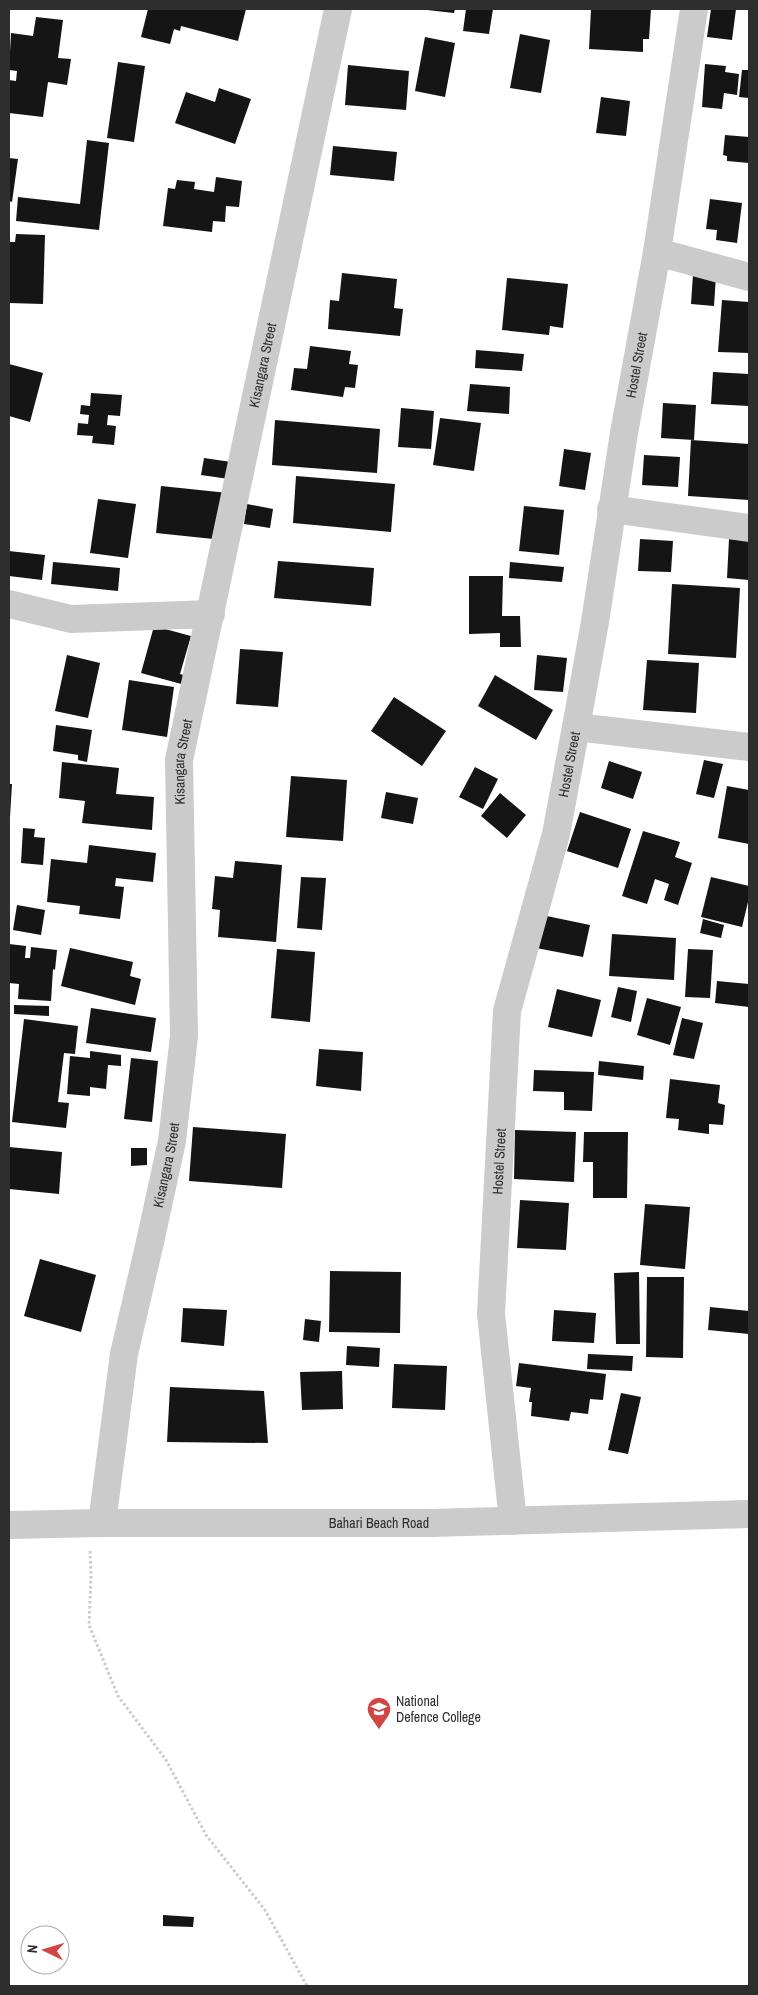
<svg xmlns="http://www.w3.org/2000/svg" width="758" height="1995" font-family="'Archivo Narrow',sans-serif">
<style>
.building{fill:#151515}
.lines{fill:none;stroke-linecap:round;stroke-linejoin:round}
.path{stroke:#cbcbcb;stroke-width:3;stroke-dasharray:2.5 2.5;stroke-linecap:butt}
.minor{stroke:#cbcbcb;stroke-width:28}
.labels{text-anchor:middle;stroke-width:5;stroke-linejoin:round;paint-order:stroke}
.street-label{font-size:14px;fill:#2e2e2e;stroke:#fff}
.poi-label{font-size:14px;fill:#2e2e2e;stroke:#fff;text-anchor:start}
</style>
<rect width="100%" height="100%" fill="#fff"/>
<path class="building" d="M148 9H246L238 41 181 26 180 31 174 29 170 44 141 37Z
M418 9H455L454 13Z
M466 9H493L489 34 463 31Z
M591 9H651L649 39H643V52L589 49Z
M711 9H736L732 40 707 37Z
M36 17 63 20 58 58 71 59 67 85 48 82 43 117 9 113V80L16 81 17 71 9 70 11 33 33 36Z
M520 34 550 40 541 93 510 88Z
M425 37 455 43 445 97 415 91Z
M118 62 145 66 134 142 107 138Z
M705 64 726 66 725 72 739 74 737 95 724 93 722 109 702 107Z
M348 65 409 71 406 110 345 105Z
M742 70H749V98L739 97Z
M219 88 251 99 235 144 175 123 186 92 215 102Z
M601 97 630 101 626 136 596 133Z
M725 135 749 137V163L727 161V156L723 155Z
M87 140 109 143 99 230 16 221 18 197 80 204Z
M333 146 397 152 394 181 330 175Z
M9 158 18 159 12 202 9 201Z
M216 177 242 181 239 207 226 206 225 222 213 221 212 232 163 226 168 188 175 189 177 180 195 182 194 189 214 192Z
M710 199 742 203 737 243 716 240 717 230 706 229Z
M16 234 45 235 43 304 9 303V242H15Z
M342 273 397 279 394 308 403 309 400 336 328 329 330 300 339 301Z
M693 274 716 276 714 306 691 304Z
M507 278 568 284 563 328 550 326 549 335 502 330Z
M722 300 749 302V353L718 352Z
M310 346 351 351 349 364 358 365 355 388 345 387 343 397 291 390 294 368 307 369Z
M476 350 524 354 522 371 475 368Z
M9 364 43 373 30 422 9 416Z
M713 372 749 374V406L711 404Z
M470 384 510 387 509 414 467 411Z
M91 393 122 395 120 416 108 415 107 425 116 426 114 445 92 443 93 436 77 435 78 423 88 424 89 415 80 414 81 405 90 406Z
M663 403 696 405 694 440 661 438Z
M401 408 434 411 431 449 398 447Z
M440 418 481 423 474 471 433 465Z
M275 420 380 429 377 473 272 465Z
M691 440 749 444V500L688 496Z
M564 449 591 453 585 490 559 486Z
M644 455 680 457 678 487 642 485Z
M204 458 231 462 229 479 201 475Z
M296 476 395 484 391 532 293 523Z
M161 486 228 493 223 540 156 533Z
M98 499 136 504 128 558 90 553Z
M247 504 273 509 270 528 244 524Z
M524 506 564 510 559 555 519 551Z
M640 539 673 541 671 572 638 571Z
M729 539 749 540V580L727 578Z
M9 551 45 555 42 580 9 576Z
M278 561 374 568 371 606 274 598Z
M53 562 120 568 118 591 51 584Z
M510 562 564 567 562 582 509 578Z
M469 576H503L502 616H520L521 647H500V633L469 634Z
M672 584 740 588 736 658 668 654Z
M154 626 191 636 180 674 187 676 185 685 141 673Z
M240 649 283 652 278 707 236 704Z
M67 655 100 663 88 718 55 711Z
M537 655 567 658 563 692 534 690Z
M647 660 699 663 696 713 643 710Z
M495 675 553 710 536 740 478 706Z
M129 680 174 687 167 737 122 730Z
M394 697 446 731 422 766 371 731Z
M56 725 92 730 87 762 78 760V755L53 751Z
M704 760 723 764 714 798 696 794Z
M609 761 642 772 633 799 601 788Z
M62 762 119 768 116 794 154 797 152 830 82 823 85 801 59 798Z
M475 767 498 779 483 809 459 797Z
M291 776 347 780 343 841 286 837Z
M9 784H12L10 817H9Z
M727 786 749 790V844L718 838Z
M386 792 418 798 413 824 381 818Z
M500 793 526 815 507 838 481 816Z
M580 812 631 829 618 868 567 851Z
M23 828 35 829 34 837 45 838 43 865 21 863Z
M643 831 680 842 675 857 692 863 678 905 664 900 669 884 655 879 647 904 622 896Z
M89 845 156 853 153 882 116 878 115 886 124 887 120 919 79 914 80 906 47 902 51 859 87 863Z
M235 861 282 865 276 942 218 937 220 910 212 909 215 876 233 878Z
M301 877 326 878 322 930 297 928Z
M711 877 749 886V898L742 927 701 917Z
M17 905 45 910 41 935 13 930Z
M537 914 590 925 583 957 531 947Z
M703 919 724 925 721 938 700 933Z
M612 934 676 938 674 980 609 976Z
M9 944 26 946 25 958H30L31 947 57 950 55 970 53 969 51 1001 18 999 19 984 9 983Z
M70 948 133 962 130 976 141 979 135 1005 61 986Z
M277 949 315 952 310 1022 271 1018Z
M688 949 713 950 710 998 685 997Z
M717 981 749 984V1007L715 1003Z
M618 987 637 991 631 1022 611 1017Z
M557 989 601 1000 592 1037 548 1027Z
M647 998 681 1007 670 1045 637 1035Z
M14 1005 49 1006V1016L14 1014Z
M91 1008 156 1018 151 1052 86 1043Z
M682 1018 703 1023 694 1059 673 1055Z
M24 1019 78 1026 75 1054 64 1053 58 1102 69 1103 66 1128 12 1122Z
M319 1049 363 1052 361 1091 316 1086Z
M90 1051 121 1055V1066L108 1065 106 1089 90 1087V1096L67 1094 70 1056 90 1058Z
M131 1058 158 1061 152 1122 124 1119Z
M599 1061 644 1066 643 1080 598 1075Z
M534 1070 594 1072 592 1111 564 1110V1092L533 1091Z
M670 1079 720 1085 718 1103 725 1105 723 1125 709 1124V1134L678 1130 679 1119 666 1118Z
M193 1127 286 1134 282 1188 189 1181Z
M515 1130 576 1132 574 1182 514 1179Z
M584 1132H628L627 1198H593V1162H583Z
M9 1147 62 1152 59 1194 9 1189Z
M131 1148H147V1165L131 1166Z
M520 1200 569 1203 566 1250 517 1248Z
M645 1204 690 1207 685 1269 640 1265Z
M40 1259 96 1275 81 1332 24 1316Z
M330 1271 401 1272 400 1333 329 1332Z
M639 1272 640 1344H616L614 1273Z
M647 1277H684L683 1358 646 1357Z
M710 1307 749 1311V1334L708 1330Z
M183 1308 227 1310 224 1346 181 1342Z
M554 1310 596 1313 594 1343 552 1341Z
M305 1319 321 1321 319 1342 303 1340Z
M347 1346 380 1348 379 1367 346 1365Z
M588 1354 633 1356 632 1371 587 1369Z
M519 1363 606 1374 603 1400 590 1399 588 1414 571 1412 569 1421 531 1416 532 1402H529L531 1388 516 1386Z
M394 1364 447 1366 445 1410 392 1408Z
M342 1371 343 1409 302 1410 300 1372Z
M170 1387 264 1391 268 1443 167 1442Z
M621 1393 641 1397 628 1454 608 1450Z
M163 1915 194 1917 193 1927 163 1926Z"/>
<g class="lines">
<path class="path" d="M90 1551 91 1576 89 1625 118 1696 166 1760 206 1835 265 1910 307 1986"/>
<g class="minor">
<path d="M657 252 749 277"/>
<path d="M611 509 749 528"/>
<path d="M9 604 71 619 211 614"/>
<path d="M576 727 749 747"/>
<path id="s1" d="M513 1521 491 1314 507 1011 556 834 576 727 595 622 624 433 657 252 694 9"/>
<path id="s2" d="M102 1523 124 1354 150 1242 172 1141 184 1036 179 760 338 9"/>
<path id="s3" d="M9 1525 102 1523H431L749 1514"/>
</g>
</g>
<defs>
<symbol id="school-pin" viewBox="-11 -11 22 30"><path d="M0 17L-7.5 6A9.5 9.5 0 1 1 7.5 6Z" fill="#d14544" stroke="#fff"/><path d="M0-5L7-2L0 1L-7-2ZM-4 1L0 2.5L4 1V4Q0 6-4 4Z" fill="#fff"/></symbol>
</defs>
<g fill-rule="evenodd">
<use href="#school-pin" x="365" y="1695" width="28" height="38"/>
</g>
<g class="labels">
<g class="street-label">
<text dy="5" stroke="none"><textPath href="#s2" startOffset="1174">Kisangara Street</textPath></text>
<text dy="5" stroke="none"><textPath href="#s1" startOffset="1171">Hostel Street</textPath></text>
<text dy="5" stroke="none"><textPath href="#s2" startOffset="769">Kisangara Street</textPath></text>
<text dy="5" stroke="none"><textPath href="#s1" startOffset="766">Hostel Street</textPath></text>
<text dy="5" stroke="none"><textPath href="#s1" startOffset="361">Hostel Street</textPath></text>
<text dy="5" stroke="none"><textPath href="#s2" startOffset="364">Kisangara Street</textPath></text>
<text dy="5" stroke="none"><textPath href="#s3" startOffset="370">Bahari Beach Road</textPath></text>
</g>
<g class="poi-label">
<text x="396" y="1706">National<tspan x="396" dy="16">Defence College</tspan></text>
</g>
</g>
<rect width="758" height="1995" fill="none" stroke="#2e2e2e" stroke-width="20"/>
<g transform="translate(45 1950) rotate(275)"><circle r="24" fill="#ffffff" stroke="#ababab"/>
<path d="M0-4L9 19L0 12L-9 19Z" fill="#d14544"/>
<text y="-8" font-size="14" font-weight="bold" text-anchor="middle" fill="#2e2e2e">N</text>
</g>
</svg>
